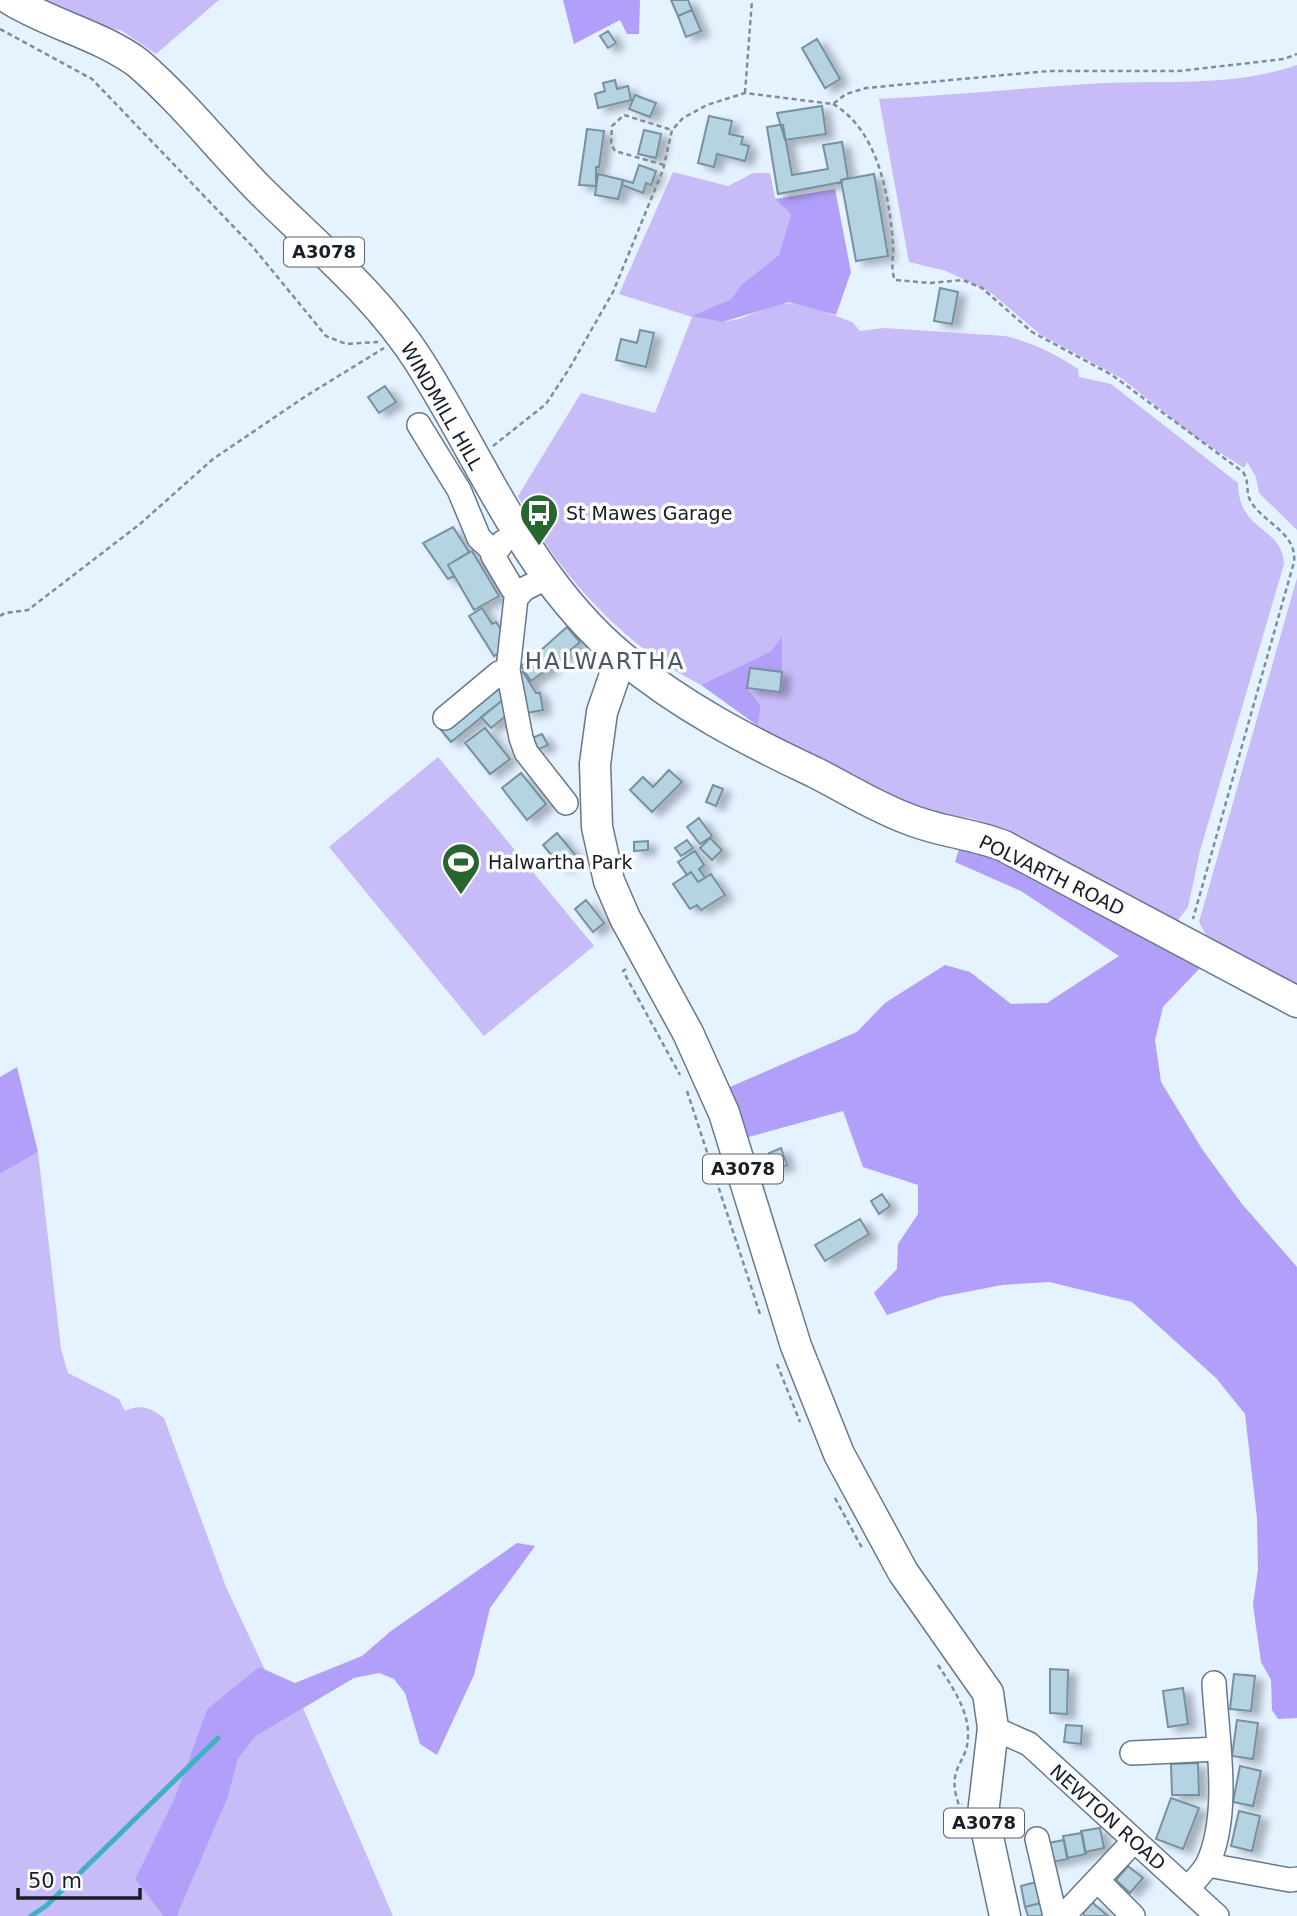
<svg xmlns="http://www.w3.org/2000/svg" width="1297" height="1916" font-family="'DejaVu Sans',sans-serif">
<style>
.green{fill:#c7bcf8}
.forest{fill:#b19ff9}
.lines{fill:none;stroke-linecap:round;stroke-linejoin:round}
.stream{stroke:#40b1c2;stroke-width:5}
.building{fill:#b6d3e2;stroke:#76919f;stroke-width:2;filter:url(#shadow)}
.minor-casing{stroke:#66788c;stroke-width:26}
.major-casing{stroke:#66788c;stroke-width:33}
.path{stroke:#828c96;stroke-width:2.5;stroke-dasharray:5 3.5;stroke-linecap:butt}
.minor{stroke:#fff;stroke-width:23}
.major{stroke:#fff;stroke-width:30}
.labels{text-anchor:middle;stroke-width:7;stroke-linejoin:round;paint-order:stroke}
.shield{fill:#fdfdfd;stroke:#5c6166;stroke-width:2}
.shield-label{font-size:18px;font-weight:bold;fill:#171e26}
.street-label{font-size:19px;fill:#171e26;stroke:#fdfdfd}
.poi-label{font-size:19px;fill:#171e26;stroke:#fdfdfd;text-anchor:start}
.quarter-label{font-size:23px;letter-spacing:2px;fill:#47586a;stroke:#fdfdfd}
</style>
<defs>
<filter id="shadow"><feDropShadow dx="8" dy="4.5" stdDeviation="3.5" flood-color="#0004"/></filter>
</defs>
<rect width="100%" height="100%" fill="#e5f2ff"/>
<path class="green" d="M38 0H219L156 54 122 31 79 19Z
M1297 65V530L1259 493 1256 477 1247 462 1244 468 1194 436 1121 378 1041 335 990 292 946 271 909 262 879 99C953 95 1027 88 1102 83 1169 80 1232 87 1297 65Z
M673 172 728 186 753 173H770L775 198 791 214 779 255 742 284 731 299 693 316 722 322 739 319 777 304 801 303 852 322 860 331 884 328 1005 336C1031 342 1057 354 1078 369L1079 377 1111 384 1238 483C1239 534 1282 525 1284 564L1200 851 1188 907 1176 923 1021 836 971 818 916 813 770 736 758 726 761 706 747 688 780 692 782 639 771 651 701 685C626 648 555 572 518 496L581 393 655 413 692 317 619 294Z
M1297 578V985L1208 939 1199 922Z
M438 757 594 946 484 1036 329 847Z
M38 1152 61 1349 68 1373 119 1399 125 1411C139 1403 153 1409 164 1418L226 1587 265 1670 259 1668 207 1709 175 1797 135 1879 163 1916H0V1174Z
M303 1708 393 1916H177L228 1797 238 1759 256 1736Z"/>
<path class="forest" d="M563 0H640L639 34H627L620 20 574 44Z
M835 189 851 272 836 315 789 302 722 322 692 316 731 299 742 284 779 255 791 214 775 199Z
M782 637V672L750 669 747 688 761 706 758 726 701 685 771 651Z
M956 832 1204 953 1199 969 1163 1007 1155 1040 1161 1082 1202 1149 1242 1204 1297 1267V1718L1278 1719 1272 1710 1271 1680 1261 1662 1253 1605 1258 1569 1257 1518 1245 1414 1216 1378 1132 1302 1049 1282 1002 1285 940 1297 887 1315 874 1293 897 1269 898 1244 918 1214V1185L863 1167 843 1111 734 1141 716 1093 857 1032 885 1003 945 965 970 972 1011 1004 1047 1003 1119 956 1021 891 955 862 960 846Z
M17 1067 38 1152 0 1174V1077Z
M517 1543 535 1546 490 1608 474 1675 437 1755 420 1744 405 1693 394 1679 379 1673 354 1678 256 1736 238 1759 228 1797 177 1916H163L135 1879 175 1797 207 1709 259 1667 295 1683 362 1656 391 1631Z"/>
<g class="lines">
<path class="stream" d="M31 1916 46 1906 218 1738"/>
</g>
<path class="building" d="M671 0H688L692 10 678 16Z
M692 10 701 31 686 37 678 16Z
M608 31 616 43 608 48 600 36Z
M817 39 840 79 825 88 802 48Z
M615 80 617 89 628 86 631 100 598 108 595 94 605 91 603 83Z
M635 95 656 103 650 117 629 109Z
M822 106 826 134 785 140 777 113Z
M709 116 732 121 729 134 743 137 741 144 749 146 745 161 717 154 714 167 698 163Z
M779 125H783L792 175 828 169 823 145 842 142 848 178 841 180 842 182 778 194 767 127Z
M587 129 604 131 599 167H596V186L579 185Z
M644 130 661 134 656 158 638 154Z
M639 165 656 171 651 185 646 183 643 193 622 185 623 180 633 183Z
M598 174 623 180 618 199 595 195Z
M874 174 888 256 856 261 841 180Z
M940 288 958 292 952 324 934 321Z
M640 330 654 333 646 367 616 360 621 339 637 343Z
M385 386 396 402 379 413 368 397Z
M453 527 469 552 448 565 454 576 448 579 423 543Z
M472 551 499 596 474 610 448 565Z
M482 608 492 624 496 622 507 638 505 649 494 656 469 616Z
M567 627 580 642 544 673 532 658Z
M532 658 542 673 531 681 521 666Z
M750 668 782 672 780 692 747 688Z
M523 672 536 693H540L543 710 526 713 515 674Z
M503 678 509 695 451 742 440 729Z
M509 695 512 711 491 728 481 717Z
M485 728 510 759 490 774 465 743Z
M542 734 548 745 537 750 532 738Z
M669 770 682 782 652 812 630 790 643 777 653 787Z
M521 773 546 804 527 820 502 788Z
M713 785 723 789 716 806 706 802Z
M699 818 712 836 700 844 687 827Z
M557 833 576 856 562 868 543 845Z
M710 838 722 850 712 860 700 848Z
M687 840 693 848 681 856 675 848Z
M648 841V850L634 851V842Z
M695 851 704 865 699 869 705 878 698 882 691 872 687 875 678 862Z
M691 872 698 882 711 874 725 895 701 910 697 905 690 909 673 884Z
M586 900 604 923 593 932 575 909Z
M781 1148 787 1165 775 1169 769 1153Z
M882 1194 890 1206 879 1214 871 1201Z
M860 1219 869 1234 825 1261 815 1245Z
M1050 1669 1068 1670 1067 1714 1050 1713Z
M1234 1674 1255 1676 1251 1711 1230 1709Z
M1183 1688 1188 1724 1168 1727 1163 1691Z
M1237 1720 1258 1723 1253 1759 1232 1756Z
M1066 1725 1082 1726 1081 1744 1064 1742Z
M1198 1763 1199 1795H1172L1171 1764Z
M1240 1766 1261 1771 1253 1806 1233 1802Z
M1171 1798 1199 1808 1183 1849 1156 1839Z
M1239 1811 1260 1816 1252 1851 1231 1846Z
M1100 1828 1104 1848 1085 1852 1081 1831Z
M1082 1833 1086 1854 1067 1858 1063 1836Z
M1064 1840 1068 1859 1046 1863 1043 1844Z
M1128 1866 1143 1878 1130 1893 1116 1880Z
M1036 1882 1041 1903 1025 1907 1021 1886Z
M1093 1902 1095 1905 1108 1916H1085L1083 1913Z
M1041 1903 1044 1916H1028L1025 1907Z"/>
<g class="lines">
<defs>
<path id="minor" d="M419 425 459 490 479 538 494 552
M503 542 493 556 512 588 519 593
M548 577 524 589 516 598 508 670 521 738 526 752 566 803
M445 718 499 673 508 670
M993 1728 1029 1744 1217 1916
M1132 1753 1218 1749
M1037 1839 1055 1916
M1208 1865 1290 1880 1297 1879
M1098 1881 1133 1916
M1188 1888C1194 1881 1204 1872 1208 1863 1231 1813 1217 1737 1214 1683
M1055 1916 1069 1910 1133 1842"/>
<path id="major" d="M11 0C52 25 100 35 138 63 182 101 219 148 259 189 314 244 377 295 419 361 484 463 527 579 623 658 681 706 746 740 814 772 846 788 877 808 911 820 941 832 974 834 1004 846L1297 1002
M621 657 602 712 595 764 597 827 609 881 625 918 688 1033 724 1113 796 1346 839 1454 903 1572 988 1693 993 1728 983 1814 1005 1916"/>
</defs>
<use href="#minor" class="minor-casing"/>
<use href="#major" class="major-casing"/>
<path class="path" d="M0 29 92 79 252 246 326 336 346 344 378 342
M745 93 752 0
M833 104C878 130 889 195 893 243 894 255 890 269 895 280L930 283 963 280 982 288 1032 332 1112 375 1243 472C1250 482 1245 492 1251 502 1265 524 1297 533 1294 562L1193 919
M664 165 615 151 611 144 612 126 624 115 672 130
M493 446 546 404 569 369 613 292 663 170 672 130 683 118 707 105 745 93 833 104 846 94 866 88 1048 71H1179L1284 59 1297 54
M0 616 5 613 28 610 140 524 213 459 306 396 384 348
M626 969 623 971 680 1075
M687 1091 760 1314
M777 1364 800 1422
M835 1498 862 1548
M938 1665C951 1685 969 1710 968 1736 968 1764 945 1767 959 1805L962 1804"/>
<use href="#minor" class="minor"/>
<use href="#major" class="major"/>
</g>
<defs>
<symbol id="bus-pin" viewBox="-11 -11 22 30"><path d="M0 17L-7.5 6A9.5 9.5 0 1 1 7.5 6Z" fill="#27662e" stroke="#fdfdfd"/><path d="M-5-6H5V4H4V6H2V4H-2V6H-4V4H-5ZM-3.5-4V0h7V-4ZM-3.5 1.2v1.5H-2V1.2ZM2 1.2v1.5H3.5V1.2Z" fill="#fff"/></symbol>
<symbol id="stadium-pin" viewBox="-11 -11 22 30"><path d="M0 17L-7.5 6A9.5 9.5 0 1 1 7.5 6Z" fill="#27662e" stroke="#fdfdfd"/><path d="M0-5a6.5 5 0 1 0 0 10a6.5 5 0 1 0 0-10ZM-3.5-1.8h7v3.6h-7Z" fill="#fff"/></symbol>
</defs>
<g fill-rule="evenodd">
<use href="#bus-pin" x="517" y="491" width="44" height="60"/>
<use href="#stadium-pin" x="439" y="840" width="44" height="60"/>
</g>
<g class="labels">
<g class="shield">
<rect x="284" y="237.5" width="80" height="29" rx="5"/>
<rect x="703" y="1154.5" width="80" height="29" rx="5"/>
<rect x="944" y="1808.5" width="80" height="29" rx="5"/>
</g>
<g class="shield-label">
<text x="324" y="258">A3078</text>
<text x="743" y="1175">A3078</text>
<text x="984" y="1829">A3078</text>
</g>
<g class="street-label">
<text transform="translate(442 406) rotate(60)" y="7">WINDMILL HILL</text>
<text transform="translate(1052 875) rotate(26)" y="7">POLVARTH ROAD</text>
<text transform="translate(1108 1817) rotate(42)" y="7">NEWTON ROAD</text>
</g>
<g class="poi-label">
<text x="566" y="520">St Mawes Garage</text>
<text x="488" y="869">Halwartha Park</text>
</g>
<g class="quarter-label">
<text x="605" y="669">HALWARTHA</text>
</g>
</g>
<path d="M18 1888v10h122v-10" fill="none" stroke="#171e26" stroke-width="3.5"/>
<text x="28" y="1888" font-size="21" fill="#171e26" stroke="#fdfdfd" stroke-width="5" paint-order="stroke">50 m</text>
</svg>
